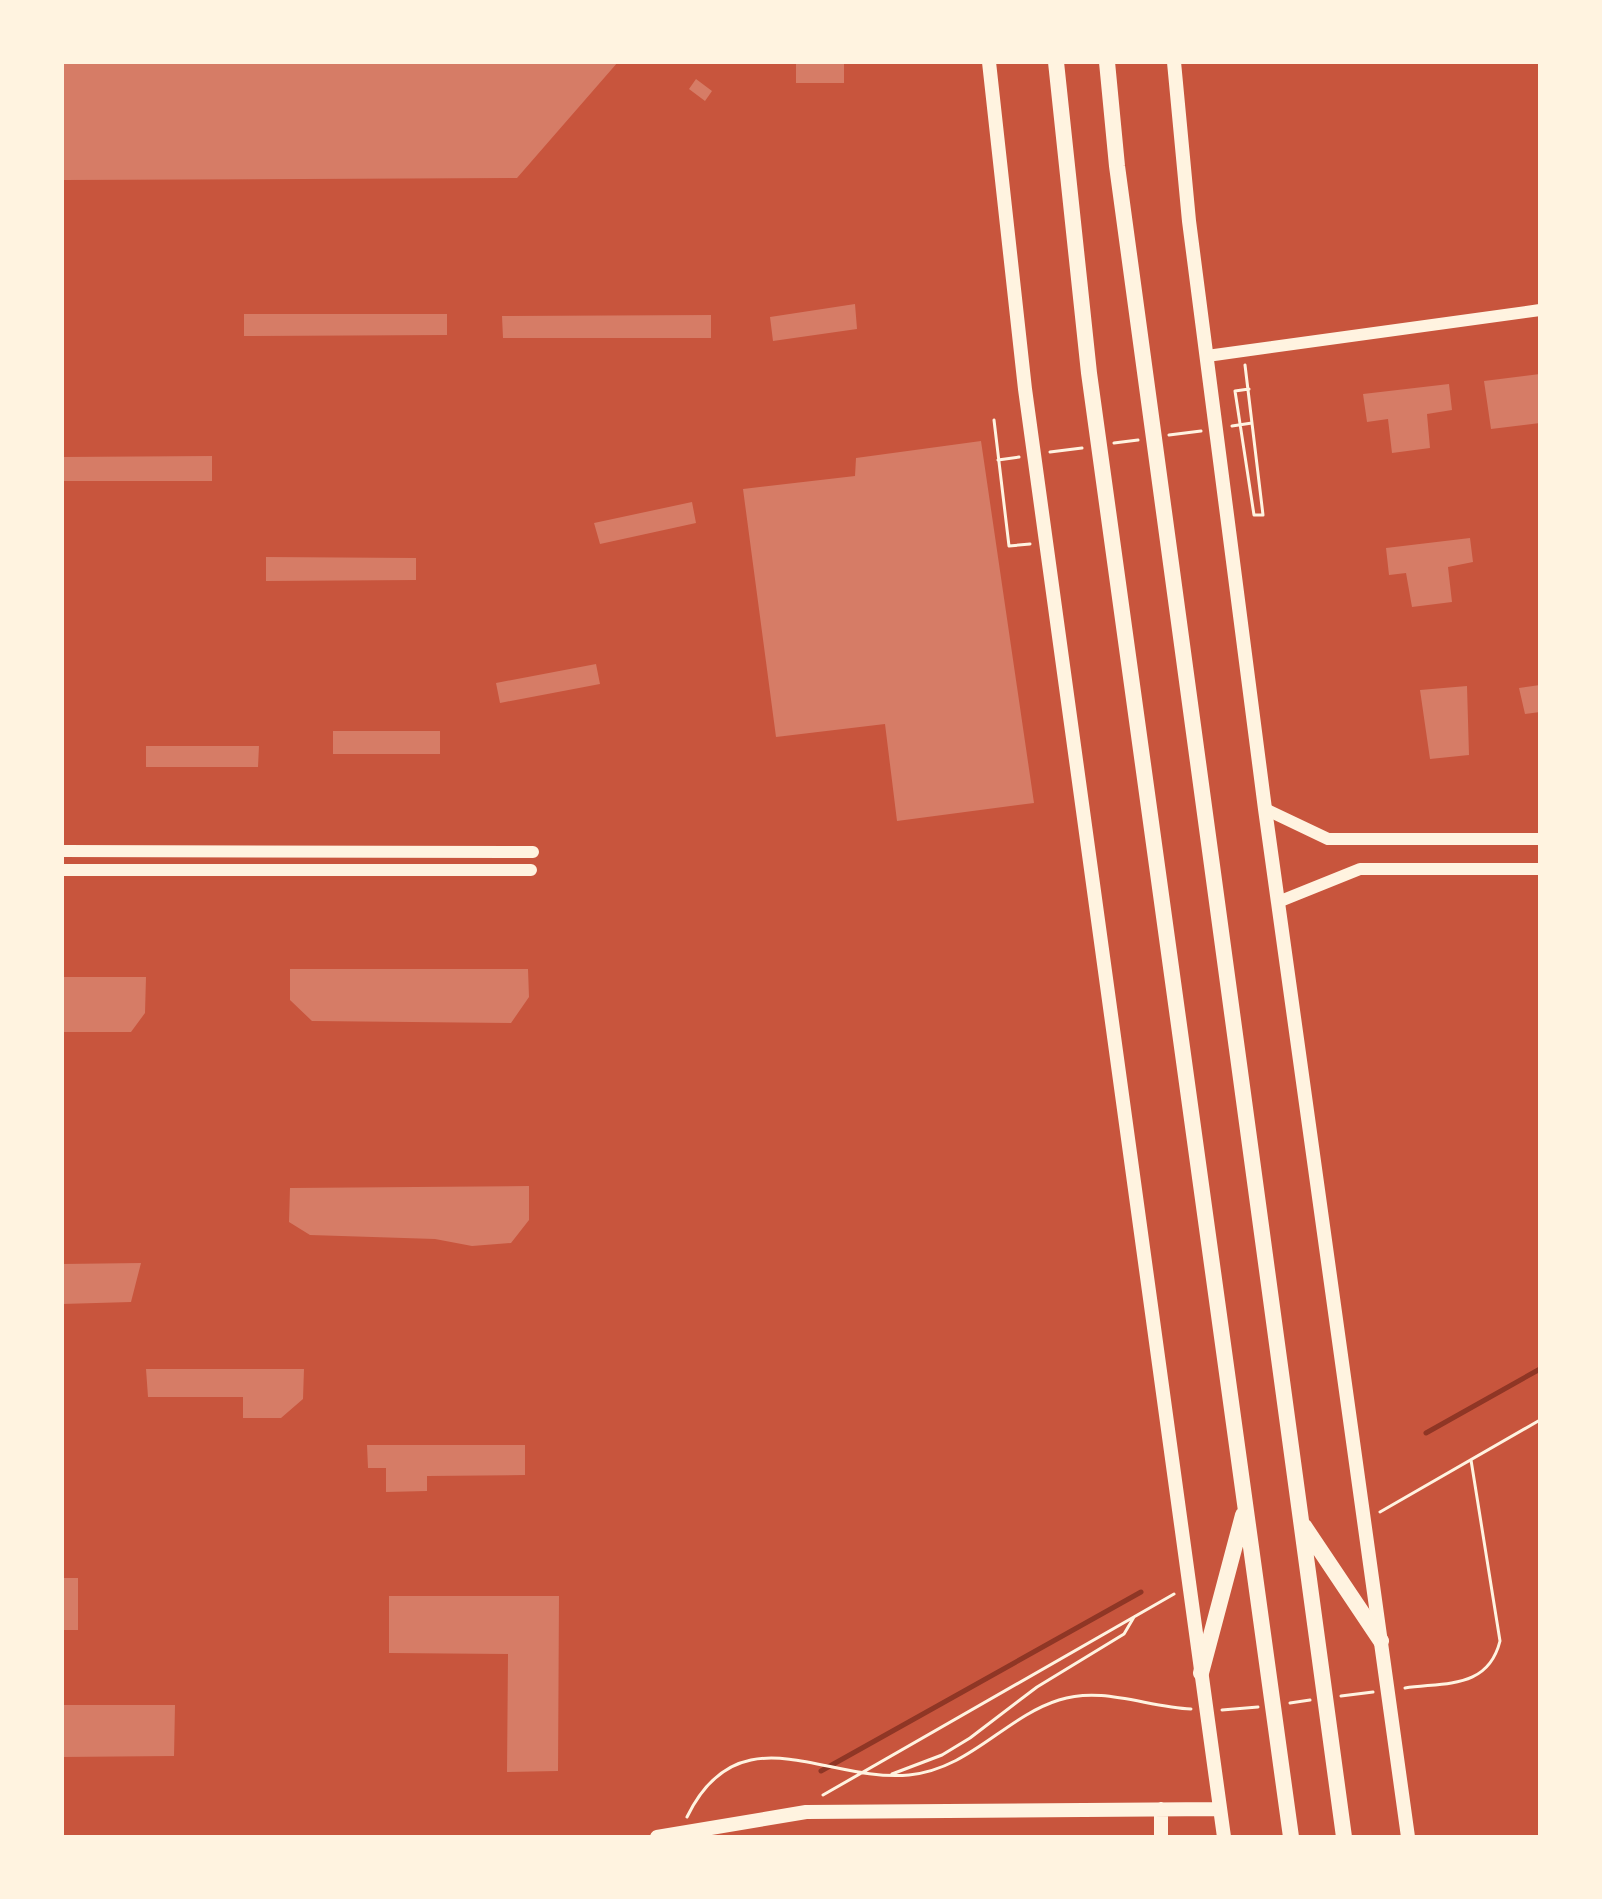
<svg xmlns="http://www.w3.org/2000/svg" width="1602" height="1899" font-family="Manrope,sans-serif">
<style>
.lines{fill:none;stroke-linecap:round;stroke-linejoin:round}
.stream{stroke:#8f3625;stroke-width:5}
.building{fill:#d67c66}
.path{stroke:#fff3e0;stroke-width:3}
.tertiary{stroke:#fff3e0;stroke-width:12}
.secondary{stroke:#fff3e0;stroke-width:14}
.trunk{stroke:#fff3e0;stroke-width:16}
</style>
<rect width="100%" height="100%" fill="#c8553d"/>
<g class="lines">
<path class="stream" d="M1426 1433 1540 1369
M821 1771 1141 1592"/>
</g>
<path class="building" d="M62 62H618L517 178 62 180Z
M796 62H844V83H796Z
M696 79 712 91 705 101 689 89Z
M855 304 857 329 773 341 770 317Z
M244 314H447V335L244 336Z
M711 315V338H503L502 316Z
M1540 374V423L1491 429 1484 381Z
M1449 384 1452 410 1427 414 1430 448 1392 453 1388 419 1367 422 1363 394Z
M981 441 1034 803 897 821 885 724 776 737 743 489 855 476 856 458Z
M212 456V481H62V457Z
M692 502 696 523 600 544 594 523Z
M1470 538 1473 562 1448 567 1452 602 1412 607 1406 573 1389 575 1386 548Z
M266 557 416 558V580L266 581Z
M596 664 600 684 500 703 496 683Z
M1540 685V712L1525 714 1519 688Z
M1467 686 1469 755 1430 759 1420 690Z
M333 731H440V754H333Z
M146 746H259L258 767H146Z
M290 969H528L529 997 511 1023 312 1021 290 1000Z
M62 977H146L145 1013 131 1032H62Z
M529 1186V1220L511 1243 472 1246 435 1239 310 1235 289 1222 290 1188Z
M141 1263 131 1302 62 1304V1264Z
M146 1369H304L303 1399 281 1418H243V1397H148Z
M367 1445H525V1475L427 1476V1491L386 1492V1468H368Z
M62 1578H78V1630H62Z
M389 1596H559L558 1771 507 1772 508 1654 389 1653Z
M62 1705H175L174 1756 62 1757Z"/>
<g class="lines">
<path class="path" d="M1245 365 1263 515H1254L1235 391 1249 389
M994 420 1009 546 1030 544
M1232 426 1252 423
M1169 435 1201 431
M1114 443 1138 440
M1050 452 1082 448
M998 460 1019 457
M1380 1512 1540 1420
M1405 1688C1446 1682 1488 1689 1500 1641L1471 1460
M1341 1696 1373 1692
M1290 1703 1310 1700
M1222 1710 1258 1707
M892 1774 942 1755 970 1738 1037 1687 1124 1634 1134 1617
M823 1795 1174 1594
M687 1817C739 1710 826 1783 909 1775 970 1769 1005 1717 1059 1700 1102 1686 1147 1707 1191 1709"/>
<path class="tertiary" d="M1207 356 1540 310
M1265 809 1328 839H1540
M62 851 533 852
M62 870H531
M1278 902 1360 869H1540"/>
<path class="secondary" d="M989 62 1025 389 1224 1837
M1174 62 1189 221 1265 809 1408 1837
M657 1837 806 1812 1220 1809
M1161 1837V1809"/>
<path class="trunk" d="M1056 62 1089 373 1291 1837
M1107 62 1117 166 1344 1837
M1304 1526 1381 1641
M1201 1673 1243 1515"/>
</g>
<rect width="1602" height="1899" fill="none" stroke="#fff3e0" stroke-width="128"/>
</svg>
